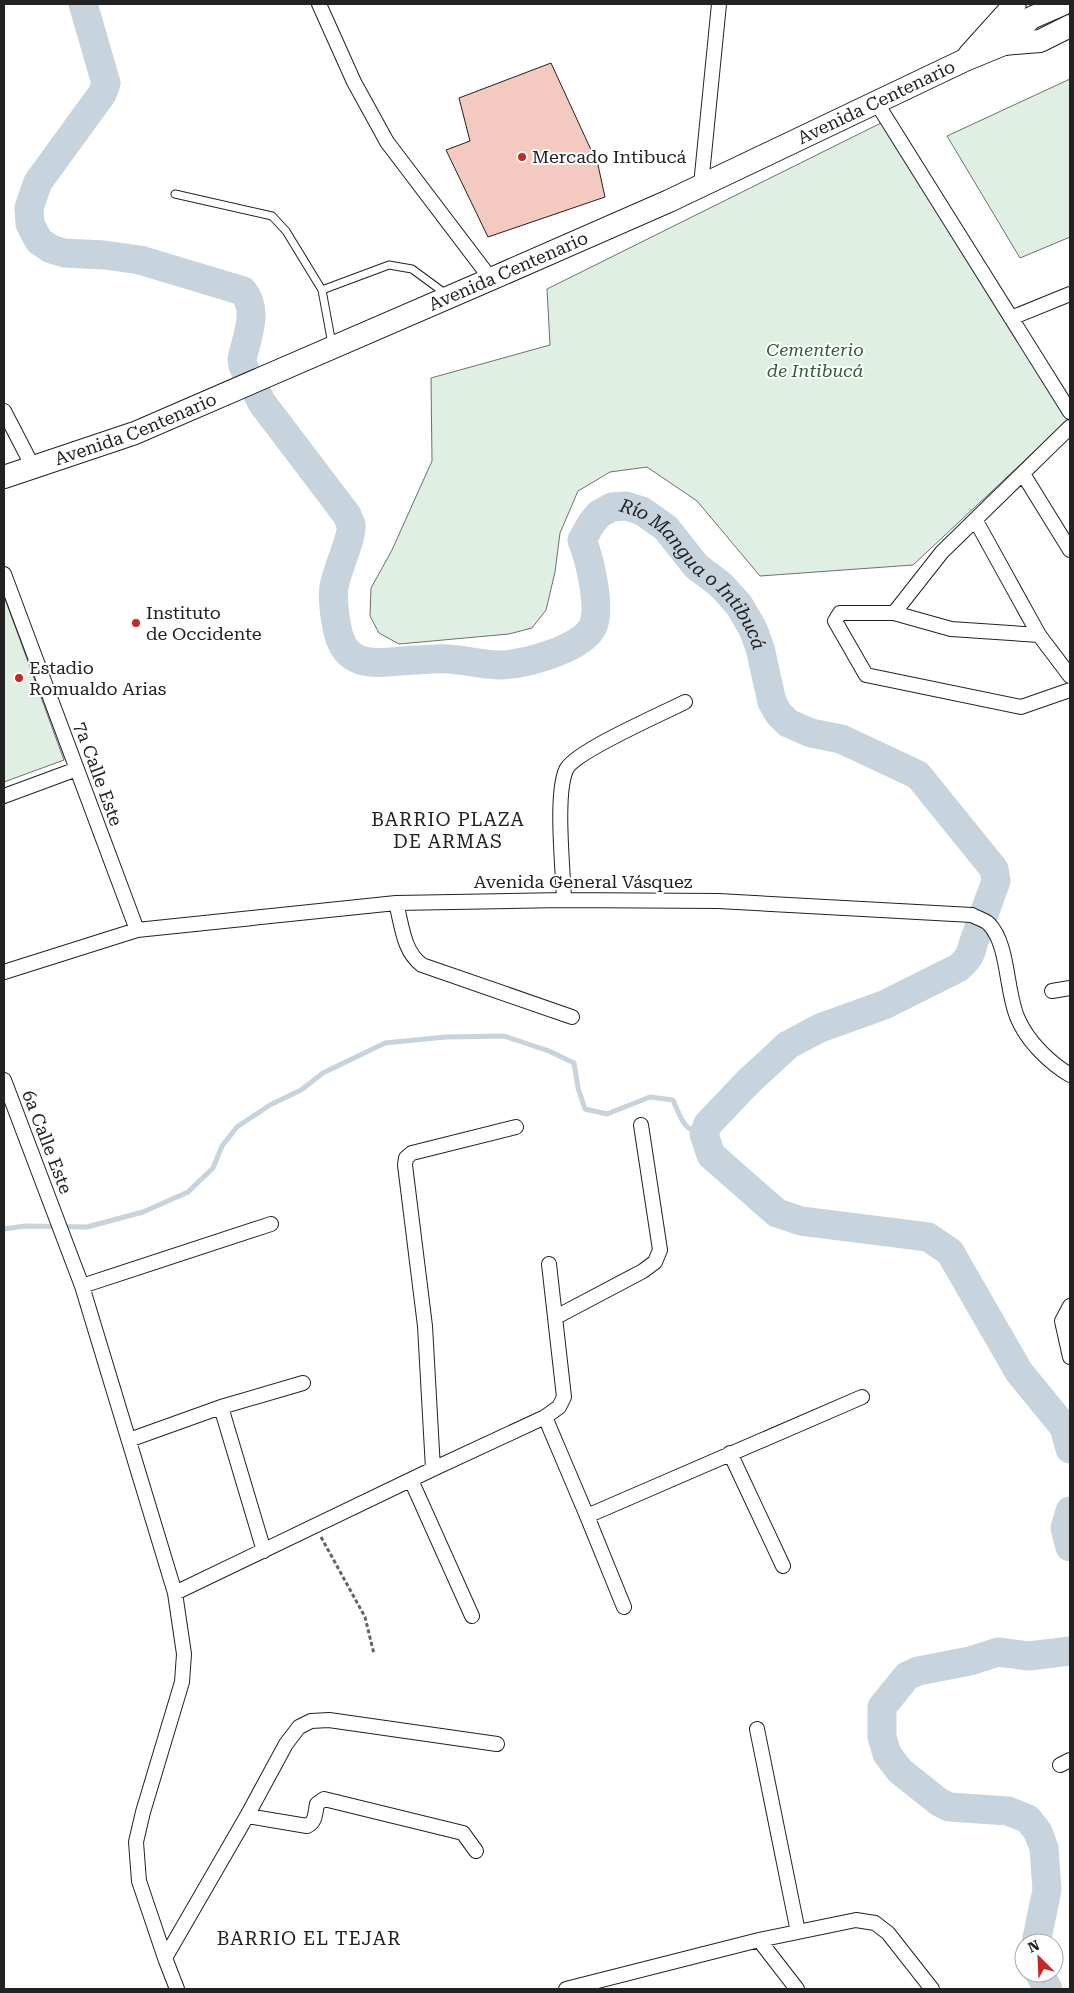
<svg xmlns="http://www.w3.org/2000/svg" width="1074" height="1993" font-family="'Roboto Serif',serif">
<style>
.green{fill:#e0efe3;stroke:#6f6f6f}
.lines{fill:none;stroke-linecap:round;stroke-linejoin:round}
.stream{stroke:#c7d3dd;stroke-width:5}
.river{stroke:#c7d3dd;stroke-width:29}
.building{fill:#f3c9c0;stroke:#222}
.service-casing{stroke:#222;stroke-width:9}
.minor-casing{stroke:#222;stroke-width:16}
.primary-casing{stroke:#222;stroke-width:24}
.path{stroke:#646464;stroke-width:3;stroke-dasharray:4 2.5;stroke-linecap:butt}
.service{stroke:#fff;stroke-width:7}
.minor{stroke:#fff;stroke-width:14}
.primary{stroke:#fff;stroke-width:22}
.poi-dot{fill:#c62828;stroke:#fff;stroke-width:2}
.labels{text-anchor:middle;stroke-width:4;stroke-linejoin:round;paint-order:stroke}
.street-label{font-size:18px;fill:#222;stroke:#fff}
.poi-label{font-size:18px;fill:#222;stroke:#fff;text-anchor:start}
.park-label{font-size:18px;font-style:italic;fill:#2f5e38;stroke:#fff}
.water-label{font-size:19px;font-style:italic;fill:#222;stroke:#fff}
.neighbourhood-label{font-size:19px;letter-spacing:1px;fill:#222;stroke:#fff}
</style>
<rect width="100%" height="100%" fill="#fff"/>
<path class="green" d="M1070 79V237L1020 258 947 136Z
M883 122 1068 420 913 565 760 576 697 501 647 467 610 472 578 491 560 533 555 572 546 610 532 628 509 634 399 644 379 633 370 616 371 588 392 550 432 461 431 378 550 345 547 289Z
M4 596 64 760 4 782Z"/>
<g class="lines">
<path class="stream" d="M4 1229 25 1226 87 1227 143 1212 188 1192 213 1168 222 1146 237 1127 270 1105 301 1090 323 1073 385 1043 446 1037 504 1036 549 1051 574 1063 578 1088 585 1109 607 1114 650 1097 673 1100C681 1118 683 1131 704 1134"/>
<g class="river">
<path id="s1" d="M83 4 106 83 102 94 38 182 29 208 30 224 39 241 51 249 64 253 104 255 140 260 243 291C259 311 247 336 242 359L243 366 262 403 347 515C348 518 350 522 351 525 353 536 336 572 334 587 332 600 336 636 344 647 358 670 391 661 414 660 425 660 437 658 448 659 466 660 484 665 501 665 525 664 583 649 593 626 601 607 590 560 582 540L591 524 599 514 612 507 626 506 642 511 666 528 696 566 721 585 739 605 753 629 760 648 772 702 779 714 788 723 811 733 841 739 918 775 994 869 996 881 973 944C971 956 966 961 958 968L884 1005 820 1028 788 1045 747 1083 708 1124 704 1134 711 1155 777 1213 801 1221 928 1237 950 1252 1019 1372 1064 1427 1070 1449"/>
<path d="M1070 1511 1065 1528 1070 1547"/>
<path d="M1036 1943 1047 1890 1044 1848 1038 1832 1028 1819 1008 1811 949 1807 939 1802 900 1771 887 1754 882 1737V1707L907 1676 918 1671 970 1661 998 1652 1029 1656 1070 1651"/>
<path d="M1039 1973 1048 1989"/>
</g>
</g>
<path class="building" d="M551 63 598 165 605 197 488 237 446 150 470 141 459 98Z"/>
<g class="lines">
<defs>
<path id="service" d="M175 194 272 216 286 231 322 290 332 344
M322 290 389 265 412 269 446 294"/>
<path id="minor" d="M319 4 354 82 387 142 491 279
M876 102 1070 412
M701 185 719 4
M1011 318 1070 294
M4 411 33 467
M1023 474 1070 550
M976 521 1039 635 1070 676
M4 574 137 930
M894 613 942 552 1070 427
M1039 635 951 629 894 613H840L835 621 866 675 1021 707 1070 690
M4 796 77 769
M564 900C563 869 555 795 566 770 573 752 664 713 685 702
M396 903C402 925 403 951 422 965L572 1017
M4 972 137 930 396 903 564 900 718 901 972 915C977 918 985 920 989 924 1009 944 1006 994 1018 1019 1028 1042 1050 1063 1070 1075
M1052 991 1070 988
M4 1080 82 1286 175 1593 184 1654 182 1682 143 1812 136 1842 139 1881 165 1958 177 1989
M82 1286 271 1224
M1070 1306 1062 1321 1070 1357
M556 1317 643 1271 655 1262 660 1250 641 1125
M221 1407 264 1551
M545 1417 587 1516 862 1397
M129 1440 221 1407 303 1383
M730 1453 783 1566
M433 1469 425 1326 405 1165 406 1158 412 1153 516 1127
M411 1480 472 1616
M587 1516 624 1607
M175 1593 433 1469 545 1417 559 1407 564 1397 549 1264
M757 1729 798 1932
M1060 1765 1070 1760
M247 1816 307 1826C316 1822 315 1813 317 1804L324 1799 463 1833 476 1851
M759 1940 797 1989
M165 1958 247 1816 286 1744 299 1727 311 1721 329 1720 497 1744
M566 1989 759 1940 856 1920 875 1923 888 1933 932 1989"/>
<g id="primary">
<path d="M1004 44 1031 18 1063 4"/>
<path d="M969 55 1015 4"/>
<path id="s2" d="M4 477 135 433 491 279 669 201 965 60 1004 44 1040 41 1070 26"/>
</g>
</defs>
<use href="#service" class="service-casing"/>
<use href="#minor" class="minor-casing"/>
<use href="#primary" class="primary-casing"/>
<path class="path" d="M321 1537 365 1617 374 1654"/>
<use href="#service" class="service"/>
<use href="#minor" class="minor"/>
<use href="#primary" class="primary"/>
</g>
<g class="poi-dot">
<circle cx="522" cy="157" r="5"/>
<circle cx="136" cy="623" r="5"/>
<circle cx="19" cy="678" r="5"/>
</g>
<g class="labels">
<g class="street-label">
<text dy="6" stroke="none"><textPath href="#s2" startOffset="950">Avenida Centenario</textPath></text>
<text dy="6" stroke="none"><textPath href="#s2" startOffset="545">Avenida Centenario</textPath></text>
<text dy="6" stroke="none"><textPath href="#s2" startOffset="140">Avenida Centenario</textPath></text>
<text transform="translate(98 774) rotate(70)" y="6">7a Calle Este</text>
<text x="583" y="888">Avenida General Vásquez</text>
<text transform="translate(47 1142) rotate(69)" y="6">6a Calle Este</text>
</g>
<g class="poi-label">
<text x="532" y="163">Mercado Intibucá</text>
<text x="146" y="619">Instituto<tspan x="146" dy="21">de Occidente</tspan></text>
<text x="29" y="674">Estadio<tspan x="29" dy="21">Romualdo Arias</tspan></text>
</g>
<g class="park-label">
<text x="815" y="356">Cementerio<tspan x="815" dy="21">de Intibucá</tspan></text>
</g>
<g class="water-label">
<text dy="7" stroke="none"><textPath href="#s1" startOffset="1386">Río Mangua o Intibucá</textPath></text>
</g>
<g class="neighbourhood-label">
<text x="448" y="826">BARRIO PLAZA<tspan x="448" dy="22">DE ARMAS</tspan></text>
<text x="309" y="1945">BARRIO EL TEJAR</text>
</g>
</g>
<rect width="1074" height="1993" fill="none" stroke="#222222" stroke-width="10"/>
<g transform="translate(1039 1958) rotate(336)"><circle r="24" fill="#ffffff" stroke="#a7a7a7"/>
<path d="M0-4L9 19L0 12L-9 19Z" fill="#c62828"/>
<text y="-8" font-size="14" font-weight="bold" text-anchor="middle" fill="#222222">N</text>
</g>
</svg>
